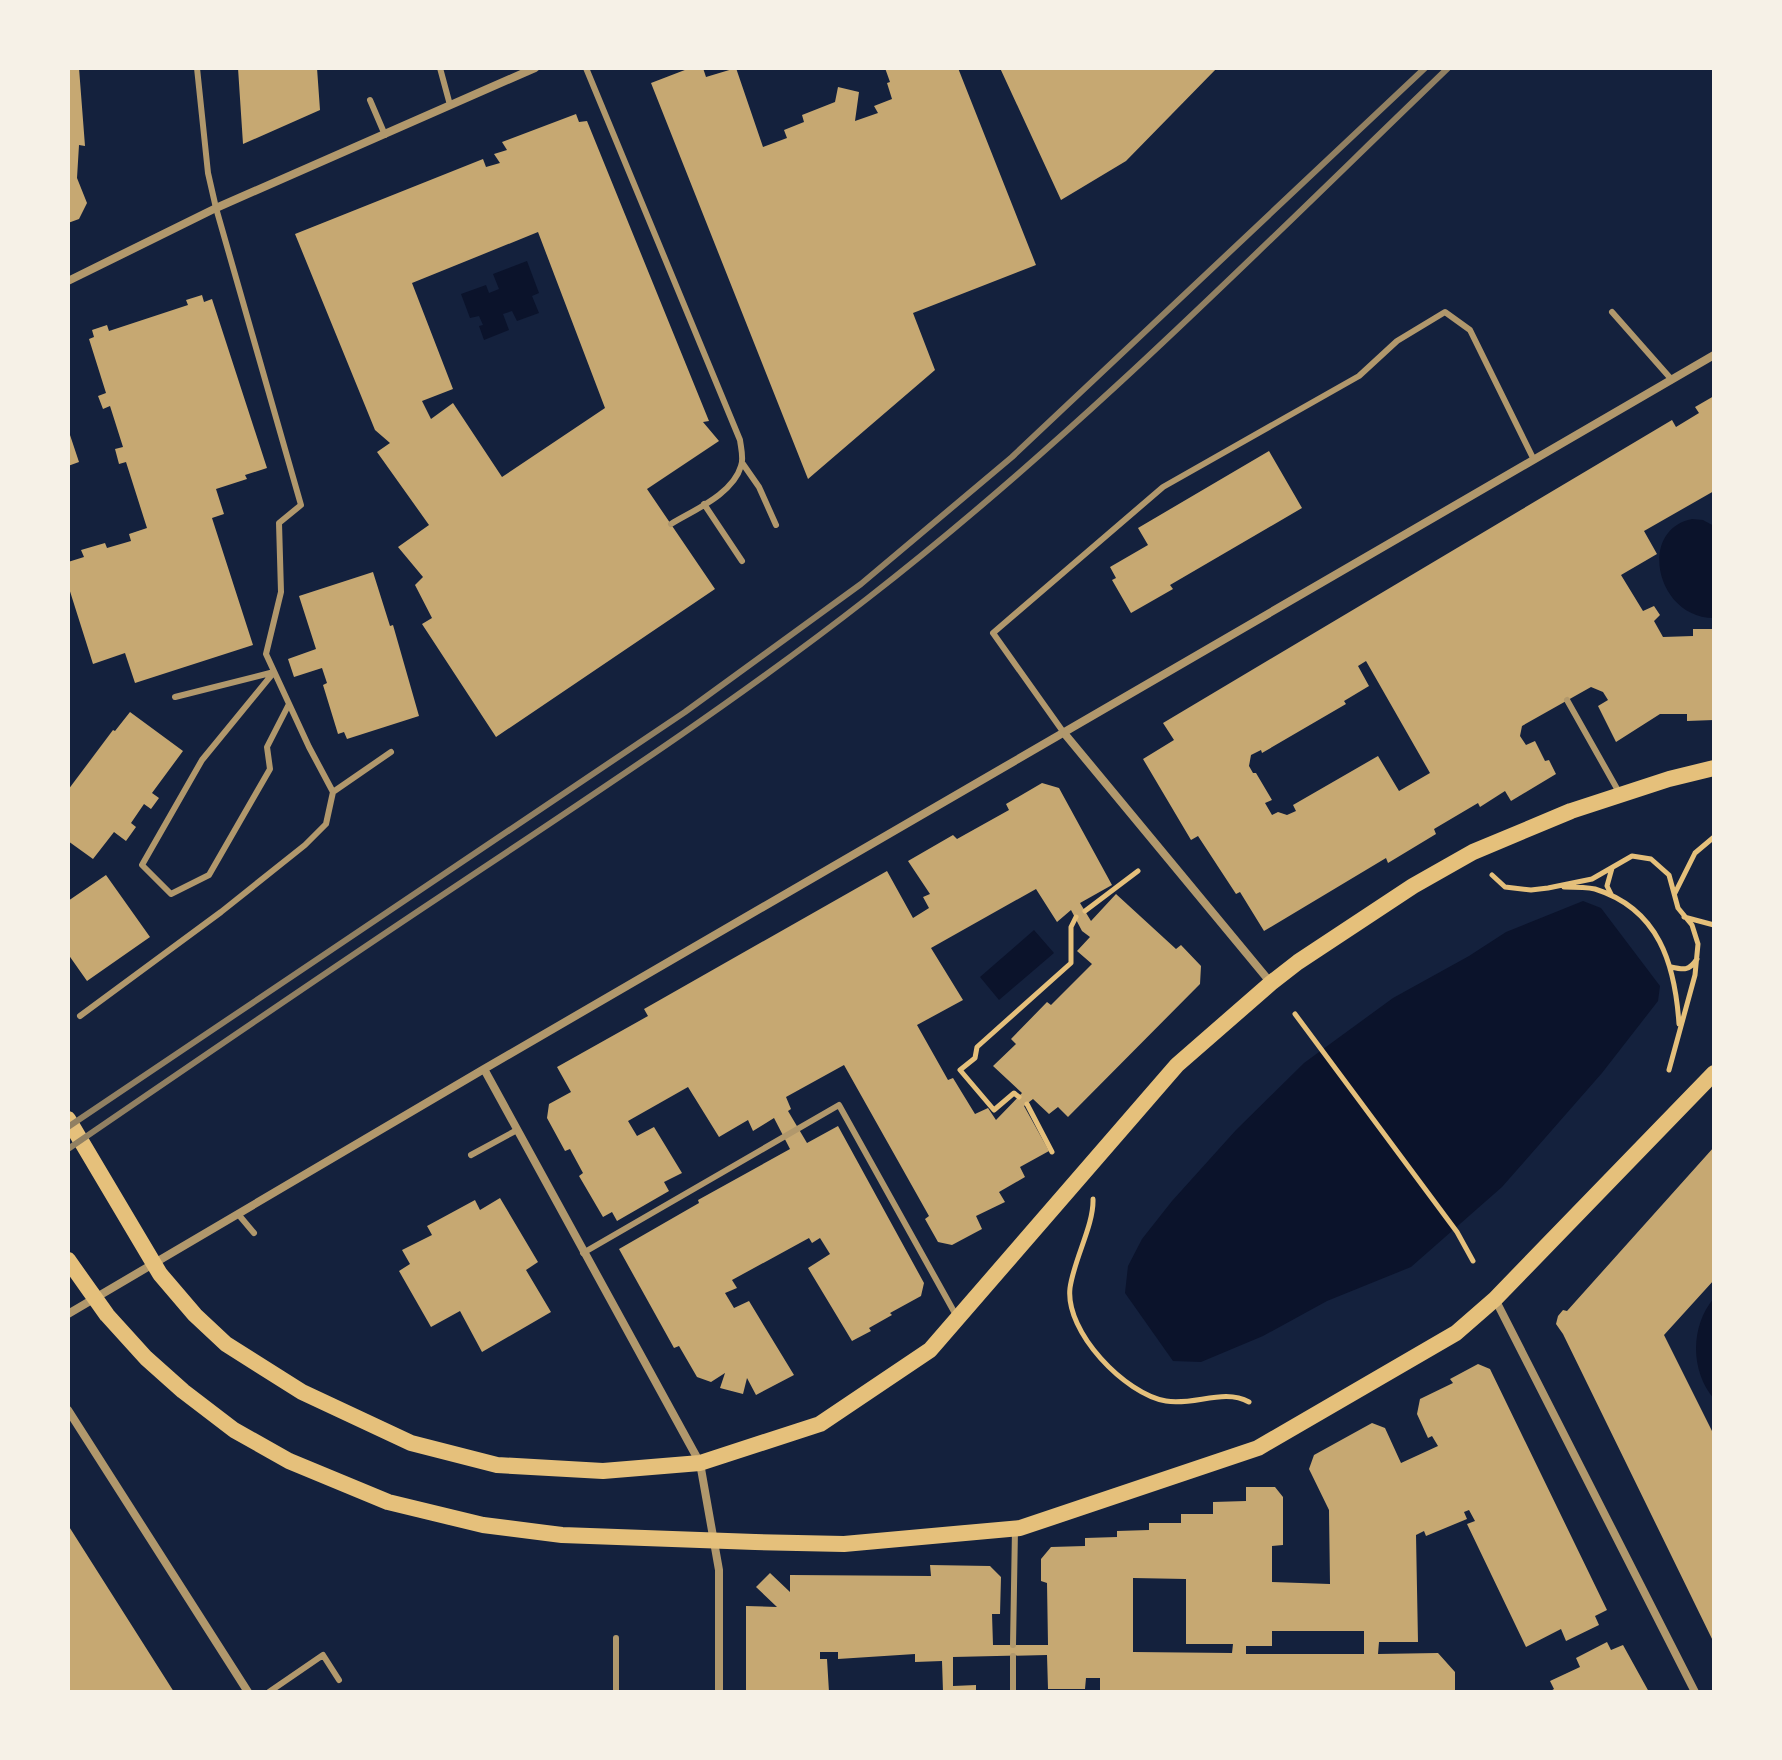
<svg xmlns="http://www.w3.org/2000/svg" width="1782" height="1760" font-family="Poppins,sans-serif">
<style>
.water{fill:#0b132b}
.building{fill:#c6a872;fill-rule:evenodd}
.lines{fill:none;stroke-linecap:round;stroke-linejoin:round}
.path{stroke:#e5c07b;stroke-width:5}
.service{stroke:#b1986c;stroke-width:6}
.minor{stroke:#b1986c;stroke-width:8}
.secondary{stroke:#e5c07b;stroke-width:16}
.rail{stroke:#918062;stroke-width:6}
</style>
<rect width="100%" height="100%" fill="#14213d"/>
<path class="water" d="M527 261 539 293 532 296 539 313 517 321 512 311 503 314 509 330 484 340 479 326 483 325 479 316 470 318 461 294 486 285 489 293 499 289 493 274Z
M1692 519 1703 520 1714 526V618C1656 618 1637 530 1692 519Z
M1583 901 1601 908 1660 986 1658 1001 1602 1073 1502 1187 1411 1267 1327 1301 1263 1336 1201 1362 1173 1361 1125 1293 1128 1266 1142 1239 1172 1201 1236 1130 1304 1063 1393 998 1469 956 1506 932Z
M1034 930 1054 953 999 1000 980 977Z
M1714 1298V1399C1690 1371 1690 1326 1714 1298Z"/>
<path class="building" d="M68 68H79L85 146 79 145 77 178 87 203 79 219 68 223Z
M238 68H317L320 110 243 144Z
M690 68H703L706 77 736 68 763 147 787 138 784 130 804 122 802 115 835 102 838 87 859 92 855 121 878 113 874 106 892 99 887 83 890 82 885 68H958L1036 265 913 313 935 370 808 479 651 83Z
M1000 68H1217L1126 161 1061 200Z
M576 114 579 122 587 121 709 421 703 422 719 441 647 489 715 589 496 737 422 624 432 618 415 585 423 577 398 547 429 525 377 452 390 443 375 430 295 234 483 159 486 167 500 163 494 154 507 150 502 142ZM538 232 605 408 502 477 453 403 431 419 422 401 453 389 412 283Z
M202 295 204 302 212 299 267 468 245 475 247 479 216 489 224 514 212 518 253 645 135 683 125 653 93 664 68 585V562L84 557 81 550 105 543 107 548 131 541 129 534 147 528 126 462 119 464 115 449 123 447 110 406 103 409 98 396 106 393 89 339 94 337 92 330 107 325 109 331 188 305 186 300Z
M1714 396V491L1644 531 1657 554 1621 575 1643 611 1654 606 1660 615 1654 621 1663 637 1693 636V629H1714V720L1687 721V714H1660L1616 742 1598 706 1608 700 1603 692 1591 687 1522 726 1520 736 1526 745 1535 741 1545 761 1549 760 1556 774 1511 801 1505 791 1480 807 1478 803 1434 829 1436 834 1388 863 1386 858 1264 931 1240 892 1236 894 1198 836 1191 840 1143 759 1174 740 1163 723 1672 420 1676 427 1699 413 1695 407ZM1366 661 1430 773 1399 791 1378 756 1293 805 1296 811 1287 815 1278 812 1272 815 1265 803 1272 800 1256 773H1253L1249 766 1251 755 1261 750 1262 753 1346 704 1344 701 1369 686 1358 666Z
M68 429 79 462 68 466Z
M1269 451 1302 508 1170 585 1173 589 1131 613 1112 580 1116 578 1110 567 1148 545 1138 528Z
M373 572 390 626 393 625 419 716 347 739 344 732 338 734 323 685 327 683 322 668 294 677 288 659 316 649 299 596Z
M130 712 183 751 152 793 159 798 151 809 144 804 131 823 136 827 126 841 114 832 93 859 68 841V790L113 730 115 731Z
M1042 783 1059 788 1112 885 1080 903 1091 921 1116 894 1176 949 1181 945 1201 966 1200 984 1068 1117 1058 1107 1049 1114 1033 1099 1024 1106 1049 1151 1020 1167 1025 1177 999 1192 1005 1202 976 1216 982 1229 952 1245 938 1242 925 1219 929 1216 844 1065 786 1097 791 1109 788 1111 807 1143 838 1126 924 1283 921 1296 890 1313 892 1315 869 1328 871 1331 852 1341 808 1268 830 1254 820 1238 812 1243 809 1238 732 1280 737 1288 725 1293 734 1308 749 1301 794 1375 756 1395 747 1378 743 1394 720 1388 725 1373 711 1382 697 1377 679 1346 674 1348 619 1249 699 1203 698 1200 790 1149 774 1118 753 1131 748 1120 719 1137 688 1087 628 1121 637 1136 654 1127 682 1173 664 1182 669 1191 617 1221 612 1212 603 1217 579 1176 583 1173 570 1149 565 1151 547 1118 549 1104 571 1092 557 1067 648 1016 644 1009 887 871 913 918 929 908 923 897 930 894 908 861 953 835 957 839 1009 810 1006 804ZM1036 889 1057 922 1071 910 1082 931 1090 937 1077 951 1092 964 1051 1005 1047 1002 1011 1039 1016 1044 993 1066 1022 1093 996 1120 988 1108 975 1114 953 1078 948 1080 917 1025 963 1000 931 948Z
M106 875 150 937 87 981 68 954V901Z
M1714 1147V1280L1664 1335 1714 1435V1643L1563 1334 1556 1324 1558 1316 1563 1310 1567 1311Z
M500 1198 538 1262 526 1270 551 1312 482 1352 460 1311 431 1327 399 1271 410 1264 402 1250 432 1235 427 1226 475 1200 480 1210Z
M1478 1364 1490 1369 1607 1610 1595 1616 1599 1625 1566 1641 1561 1629 1526 1647 1467 1524 1475 1521 1469 1510 1464 1512 1467 1519 1426 1536 1424 1531 1416 1535 1418 1642H1379L1378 1654 1438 1653 1455 1672V1692H1100V1678H1086L1085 1689H1048L1047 1655 953 1657V1686L976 1685V1692H943L942 1661 915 1662V1654L838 1659V1652H820V1659H827L829 1692H746V1606L777 1607 756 1587 770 1573 790 1592V1575L931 1576 930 1565 990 1566 1001 1577 1000 1614H992L993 1645H1048L1047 1583 1041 1581V1559L1051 1547 1085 1546V1538L1117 1537V1531L1149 1530V1523H1181V1514H1213V1502L1246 1501V1487H1275L1283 1497V1545L1272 1546V1582L1330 1584 1329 1510 1309 1469 1314 1455 1372 1423 1385 1428 1401 1463 1438 1446 1432 1436 1428 1438 1417 1414 1420 1399 1453 1383 1450 1379ZM1133 1578 1186 1579V1644H1233L1232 1653 1133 1652ZM1272 1631H1364V1654H1246V1646H1272Z
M68 1525 174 1692H68Z
M1607 1642 1611 1650 1623 1645 1649 1692H1549L1554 1689 1550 1681 1580 1667 1576 1658Z"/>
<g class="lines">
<path class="path" d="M1492 875 1505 887 1531 890 1548 888 1592 879 1632 856 1651 859 1669 875 1678 908 1692 925 1698 944 1695 975 1669 1070
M1564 887C1574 887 1586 887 1595 889 1659 909 1675 964 1679 1024
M1675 893 1695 853 1714 837
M1612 896 1607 886 1612 868
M1085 911 1138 871
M1684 917 1714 925
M1671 967C1684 970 1689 971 1697 959
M1295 1014 1457 1232 1473 1261
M1019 1097 1014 1093 994 1110 960 1070 975 1058 977 1047 1071 963V927L1076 917
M1027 1104 1052 1152
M1093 1199C1094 1225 1074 1259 1070 1288 1065 1332 1125 1394 1166 1401 1194 1406 1224 1388 1249 1402"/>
<path class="service" d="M197 68 208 173 216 208 301 505 279 523 281 592 266 654 309 747 333 792 391 752
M440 68 450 105
M586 68 740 440C741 448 744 459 741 466 733 494 694 510 671 524
M370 100 385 135
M1612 312 1672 380
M743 464 759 487 776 525
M704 504 742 561
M274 672 202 760 142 865 171 894 209 875 270 769 267 747 289 704
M175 697 274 672
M1567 700 1620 794
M1064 733 993 633 1163 487 1359 376 1397 341 1445 312 1470 330 1534 460
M80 1016 221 912 305 845 326 824 333 792
M471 1155 517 1130
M238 1214 254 1233
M583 1253 839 1105 957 1317
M1013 1645 1015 1529
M1013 1656V1692
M269 1692 323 1655 339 1680
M616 1692V1638"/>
<path class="minor" d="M68 281 216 208 535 68
M1064 733 1271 983
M484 1069 700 1463 719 1570V1692
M1495 1299 1695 1692
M68 1314 484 1069 1714 355
M68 1410 248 1692"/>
<path class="secondary" d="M68 1119 160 1274 195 1315 226 1344 302 1392 411 1443 497 1465 603 1471 700 1463 820 1424 930 1350 1177 1065 1271 983 1298 962 1413 886 1473 852 1571 811 1669 779 1714 768
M68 1260 107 1315 146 1358 183 1391 234 1430 289 1461 388 1502 483 1525 562 1535 755 1542 844 1544 1020 1528 1258 1448 1456 1333 1495 1299 1714 1073"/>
<path class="rail" d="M68 1127 685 712 861 584 1012 457 1425 68
M68 1149C192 1064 316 979 441 896 585 800 731 705 868 598 1075 437 1260 249 1448 68"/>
</g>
<rect width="1782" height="1760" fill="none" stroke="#f6f1e7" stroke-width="140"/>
</svg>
